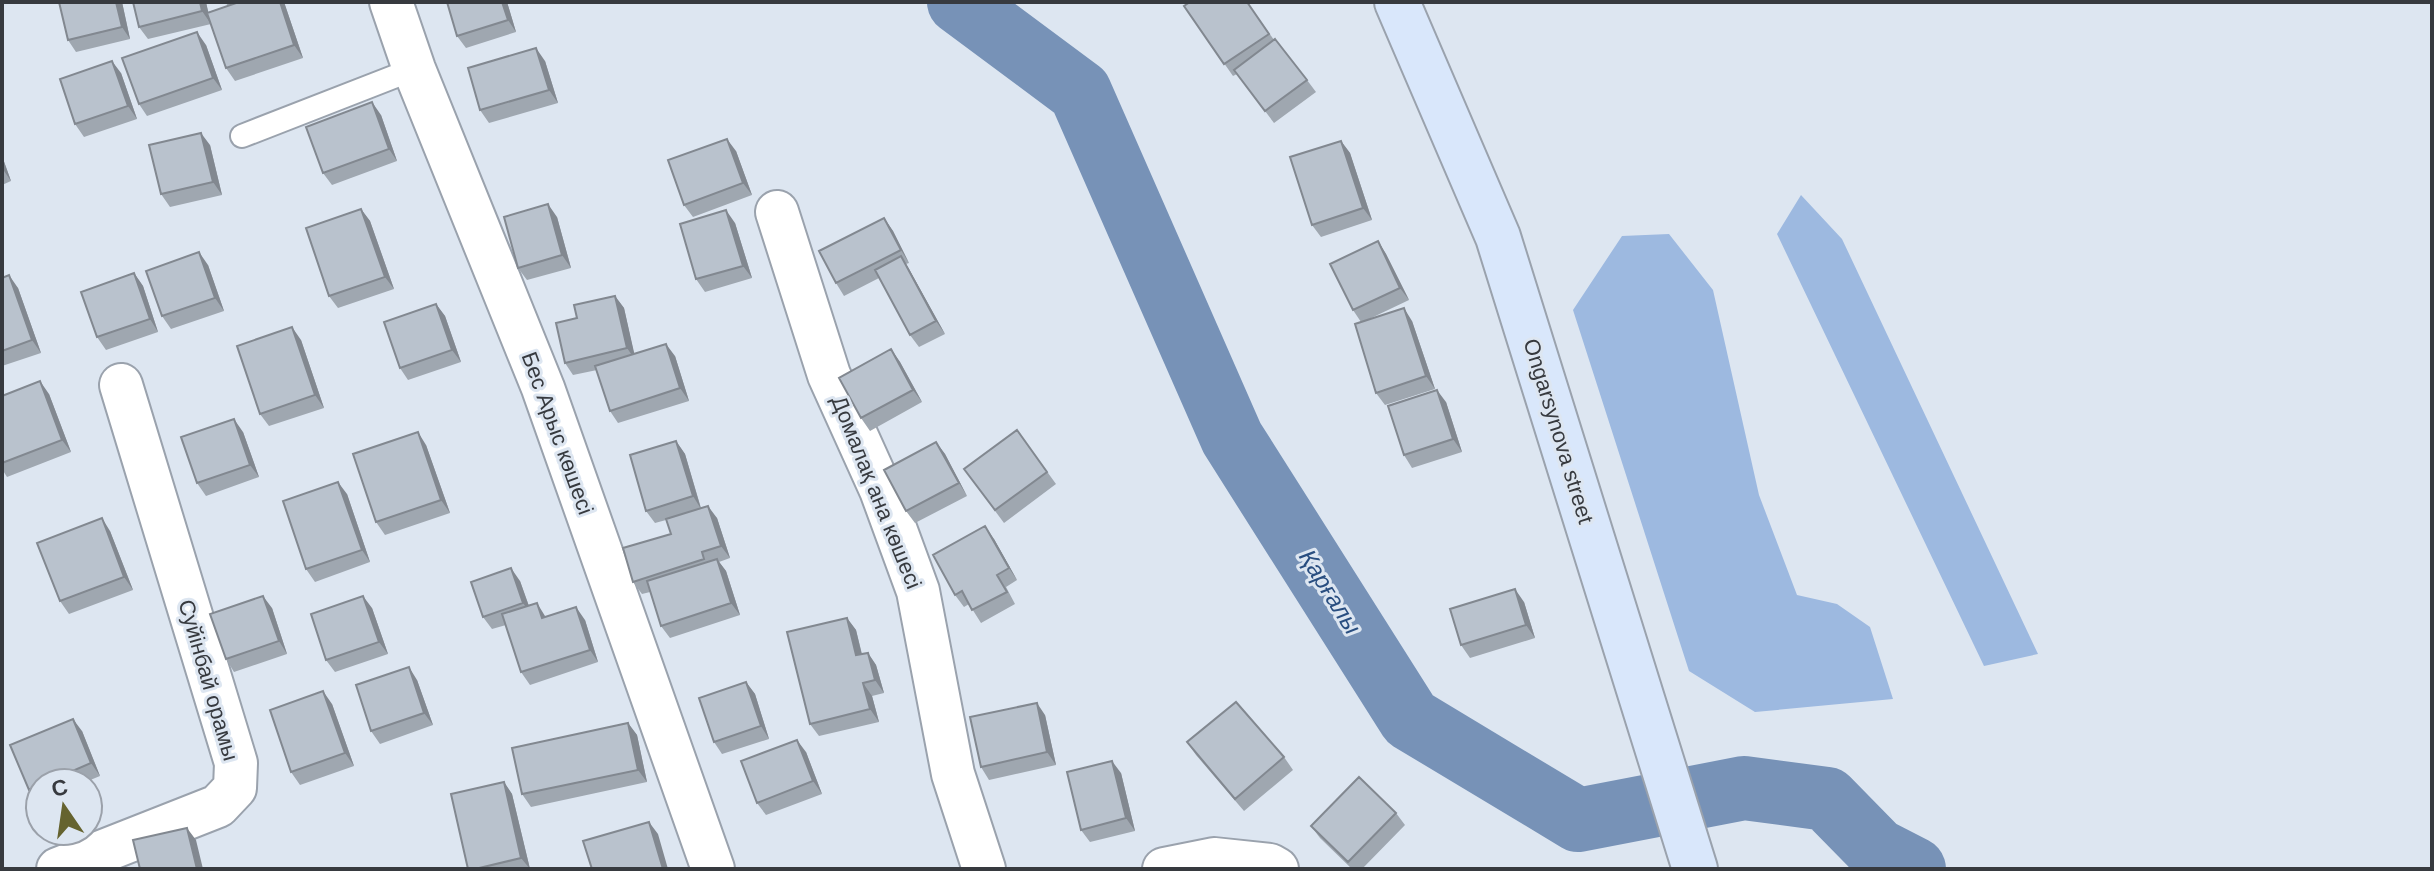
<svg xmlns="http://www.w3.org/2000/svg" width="2434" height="871" font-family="Arial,sans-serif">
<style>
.forest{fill:#9db9e0}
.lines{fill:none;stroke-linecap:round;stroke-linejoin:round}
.river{stroke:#7792b7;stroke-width:64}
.service-casing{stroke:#9aa2ad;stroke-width:26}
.minor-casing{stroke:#9aa2ad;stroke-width:46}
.secondary-casing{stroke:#9aa2ad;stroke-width:48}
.service{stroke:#fff;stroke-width:22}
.minor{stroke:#fff;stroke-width:42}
.secondary{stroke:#d9e7fb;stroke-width:44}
.wall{fill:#9fa7b0}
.shaded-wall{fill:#828890}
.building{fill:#b9c2cd;stroke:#828890;stroke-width:2}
.labels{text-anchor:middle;stroke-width:6;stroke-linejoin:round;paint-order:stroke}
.street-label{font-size:22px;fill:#373a3f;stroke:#dde6f1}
.water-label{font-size:24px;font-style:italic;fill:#294e80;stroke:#dde6f1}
</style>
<rect width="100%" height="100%" fill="#dde6f1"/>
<path class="forest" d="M1801 195 1842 239 2038 654 1984 666 1777 234Z
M1669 234 1713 290 1759 495 1797 595 1837 604 1870 627 1893 699 1755 712 1689 671 1573 310 1622 236Z"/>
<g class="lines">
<path class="river" d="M959 2 1080 92 1232 438 1410 719 1578 820 1744 788 1827 799 1877 850 1914 869"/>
<defs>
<path id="service" d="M242 136 414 69"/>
<path id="minor" d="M391 2 414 69 543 388 713 869
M777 212 829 375 881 490 918 591 953 774 984 869
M58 869 218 806 235 788 236 763 121 385
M1164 869 1214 859 1270 865 1277 869"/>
<path id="secondary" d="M1397 2 1498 237 1695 869"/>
</defs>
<use href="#service" class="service-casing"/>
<use href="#minor" class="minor-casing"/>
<use href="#secondary" class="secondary-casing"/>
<use href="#service" class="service"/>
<use href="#minor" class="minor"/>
<use href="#secondary" class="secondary"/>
</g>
<path class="wall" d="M122 2 130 39 76 52 68 40Z
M206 2 208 12 228 6 225 2H284L303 58 235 81 226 68 211 24 148 39 139 27Z
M447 2H507L516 32 466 48 457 36Z
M1247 2 1274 40 1307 80 1316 92 1274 123 1237 74 1233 76 1184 6Z
M206 45 222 90 147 116 139 104Z
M545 61 558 103 489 123 480 110Z
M121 73 137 119 84 137 75 124Z
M381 115 397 161 332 185 323 173Z
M1341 141 1350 153 1372 220 1321 237 1312 225Z
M210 145 222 195 170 207 161 194Z
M736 151 752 195 693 217 684 205Z
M2 156 11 181 2 185Z
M361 209 370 221 394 289 338 308 329 296Z
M557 217 571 268 527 280 518 268Z
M884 218 893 231 909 263 906 264 945 334 919 347 910 335 879 278 844 296 836 283Z
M735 223 752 278 705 292 696 279Z
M1378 241 1386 254 1409 300 1367 320 1412 321 1435 389 1385 405 1376 393 1361 322 1353 310Z
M208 265 224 311 171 329 162 316Z
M134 273 143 286 158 332 106 350 97 337Z
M2 278 18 288 41 353 2 366Z
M615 296 624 308 634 354 675 356 689 401 618 423 610 411 597 370 573 375 565 363 577 318Z
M436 304 445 316 461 362 408 380 400 368Z
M301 340 324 408 269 426 260 414Z
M891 349 900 362 922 402 870 431 861 418Z
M49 394 71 452 7 477 2 469V396Z
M1446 402 1462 452 1412 468 1404 455Z
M1017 430 1056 484 1004 523 964 469Z
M243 432 259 477 206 496 197 483Z
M676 441 685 454 701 508 717 518 730 558 719 562 726 571 740 615 670 638 661 626 650 592 642 594 633 582 671 534 666 520 655 523 646 511Z
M936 442 945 454 967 496 915 523 906 511Z
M426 445 450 513 385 535 376 522Z
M347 494 370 562 315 582 306 569Z
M110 531 133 590 69 614 60 601Z
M994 539 1017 580 1006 587 1015 604 981 623 969 604 964 607 955 595Z
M520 581 529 606 546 617 585 620 598 662 530 685 521 672 506 625 492 629 483 617Z
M1524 602 1535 638 1470 658 1461 645Z
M272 608 287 654 234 672 226 659Z
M372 608 388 654 335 672 326 660Z
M847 618 856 630 862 654 868 653 876 665 884 693 872 696 879 722 819 736 810 724Z
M417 680 433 725 380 744 371 731Z
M746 682 755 694 769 739 722 754 714 742Z
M332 704 354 766 300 785 291 772Z
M1045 715 1056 765 989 780 981 767Z
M628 723 637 735 647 782 531 807 522 794Z
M82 731 100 776 83 783H40V801L38 802 29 790Z
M1187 742 1284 757 1293 770 1244 811 1196 755Z
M806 752 822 794 766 815 757 803Z
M1121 773 1135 831 1090 842 1081 830Z
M504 782 512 794 530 869H468Z
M1396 813 1405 825 1362 869H1352L1320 838 1311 826Z"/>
<path class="shaded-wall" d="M116 2H122L130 39 122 27Z
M200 2H206L211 24 202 11Z
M280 2H284L303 58 294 45Z
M502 2H507L516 32 508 20Z
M197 32 206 45 222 90 213 78Z
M536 48 545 61 558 103 549 90Z
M112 61 121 73 137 119 128 106Z
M372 102 381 115 397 161 389 149Z
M201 133 210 145 222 195 213 182Z
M727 139 736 151 752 195 743 183Z
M1341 141 1350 153 1372 220 1363 208Z
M2 156 11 181 2 168Z
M548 204 557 217 571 268 562 255Z
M361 209 370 221 394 289 385 277Z
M726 210 735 223 752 278 743 266Z
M884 218 893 231 909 263 901 250Z
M1378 241 1386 254 1409 300 1400 288Z
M199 252 208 265 224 311 215 298Z
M901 256 909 269 945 334 936 321Z
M134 273 143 286 158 332 150 319Z
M9 275 18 288 41 353 32 340Z
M615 296 624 308 636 361 627 348Z
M436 304 445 316 461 362 452 350Z
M1404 308 1412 321 1435 389 1426 376Z
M292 327 301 340 324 408 315 395Z
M666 344 675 356 689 401 680 388Z
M891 349 900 362 922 402 913 390Z
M40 381 49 394 71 452 62 440Z
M1437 390 1446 402 1462 452 1453 439Z
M234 419 243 432 259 477 250 465Z
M418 432 426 445 450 513 441 500Z
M676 441 685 454 701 509 693 496Z
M936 442 945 454 967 496 959 483Z
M338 482 347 494 370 562 362 550Z
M708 506 717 518 730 558 721 546Z
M102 518 110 531 133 590 124 577Z
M985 526 994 539 1017 580 1009 568Z
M717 559 726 571 740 615 731 603Z
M511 568 520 581 532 615 523 603Z
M1515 589 1524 602 1535 638 1526 625Z
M263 596 272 608 287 654 279 641Z
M363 596 372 608 388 654 379 642Z
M537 603 545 616 550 631 542 618Z
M576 607 585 620 598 662 590 650Z
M847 618 856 630 865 668 856 655Z
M868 653 876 665 884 693 875 680Z
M409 667 417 680 433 725 424 713Z
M746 682 755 694 769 739 761 726Z
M863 683 872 696 879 722 870 709Z
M323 691 332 704 354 766 345 753Z
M1037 703 1045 715 1056 765 1047 752Z
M73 719 82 731 100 776 91 763Z
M628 723 637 735 647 782 638 770Z
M797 740 806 752 822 794 813 781Z
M1112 761 1121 773 1135 831 1126 818Z
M504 782 512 794 530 869 521 858Z
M649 822 658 834 668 869H663Z
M187 828 196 840 203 869H197Z"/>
<path class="building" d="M59 2H116L122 27 68 40Z
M133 2H200L202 11 139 27Z
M239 2H280L294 45 226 68 207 13Z
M447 2H502L508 20 457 36Z
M1190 2H1247L1269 34 1224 64 1184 6Z
M197 32 213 78 139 104 122 58Z
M1275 39 1307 80 1265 111 1234 70Z
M536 48 549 90 480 110 468 68Z
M112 61 128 106 75 124 60 79Z
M372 102 389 149 323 173 306 127Z
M201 133 213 182 161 194 149 145Z
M727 139 743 183 684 205 668 160Z
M1341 141 1363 208 1312 225 1290 157Z
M548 204 562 255 518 268 504 217Z
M361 209 385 277 329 296 306 228Z
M726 210 743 266 696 279 680 224Z
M884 218 901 250 836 283 819 251Z
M1378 241 1400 288 1353 310 1330 264Z
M199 252 215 298 162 316 146 271Z
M901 256 936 321 910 335 875 270Z
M134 273 150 319 97 337 81 292Z
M9 275 32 340 2 351V278Z
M615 296 627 348 565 363 556 323 577 318 574 305Z
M436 304 452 350 400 368 384 322Z
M1404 308 1426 376 1376 393 1355 324Z
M292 327 315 395 260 414 237 346Z
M666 344 680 388 610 411 595 366Z
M891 349 913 390 861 418 839 378Z
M40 381 62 440 2 463V396Z
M1437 390 1453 439 1404 455 1388 406Z
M234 419 250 465 197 483 181 437Z
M1017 430 1047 472 995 510 964 469Z
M418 432 441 500 376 522 353 454Z
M676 441 693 496 646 511 630 455Z
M936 442 959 483 906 511 884 470Z
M338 482 362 550 306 569 283 501Z
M708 506 721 546 702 552 704 559 633 582 623 548 671 534 666 519Z
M102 518 124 577 60 601 37 543Z
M985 526 1009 568 997 575 1007 592 972 610 962 591 955 595 933 555Z
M717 559 731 603 661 626 647 581Z
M511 568 523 603 483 617 471 582Z
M1515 589 1526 625 1461 645 1450 609Z
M263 596 279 641 226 659 210 614Z
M363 596 379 642 326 660 311 614Z
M537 603 542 618 576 607 590 650 521 672 502 614Z
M847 618 856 655 868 653 875 680 863 683 870 709 810 724 787 632Z
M409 667 424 713 371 731 356 685Z
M746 682 761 726 714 742 699 698Z
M323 691 345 753 291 772 270 710Z
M1236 702 1284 757 1235 799 1187 742Z
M1037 703 1047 752 981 767 970 717Z
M73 719 91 763 45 783H40V785L29 790 10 745Z
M628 723 638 770 522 794 512 748Z
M797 740 813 781 757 803 741 761Z
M1112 761 1126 818 1081 830 1067 772Z
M1359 777 1396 813 1348 862 1311 826Z
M504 782 521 858 475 869H468L451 794Z
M649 822 663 869H592L583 841Z
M187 828 197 869H140L133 840Z"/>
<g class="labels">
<g class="street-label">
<text transform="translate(1559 431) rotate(73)" y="8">Ongarsynova street</text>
<text transform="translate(558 433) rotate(70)" y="8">Бес Арыс көшесі</text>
<text transform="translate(877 492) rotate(68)" y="8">Домалақ ана көшесі</text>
<text transform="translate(209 680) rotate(74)" y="8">Суйінбай орамы</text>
</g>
<g class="water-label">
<text transform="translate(1330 592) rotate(58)" y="8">Қарғалы</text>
</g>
</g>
<rect width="2434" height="871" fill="none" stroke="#373a3f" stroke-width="8"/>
<g transform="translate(64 807) rotate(347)"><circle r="38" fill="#dde6f1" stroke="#9ba1aa" stroke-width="2"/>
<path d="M0-6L14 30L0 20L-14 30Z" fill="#65632f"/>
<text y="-12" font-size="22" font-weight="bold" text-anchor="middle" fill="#373a3f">С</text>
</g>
</svg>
